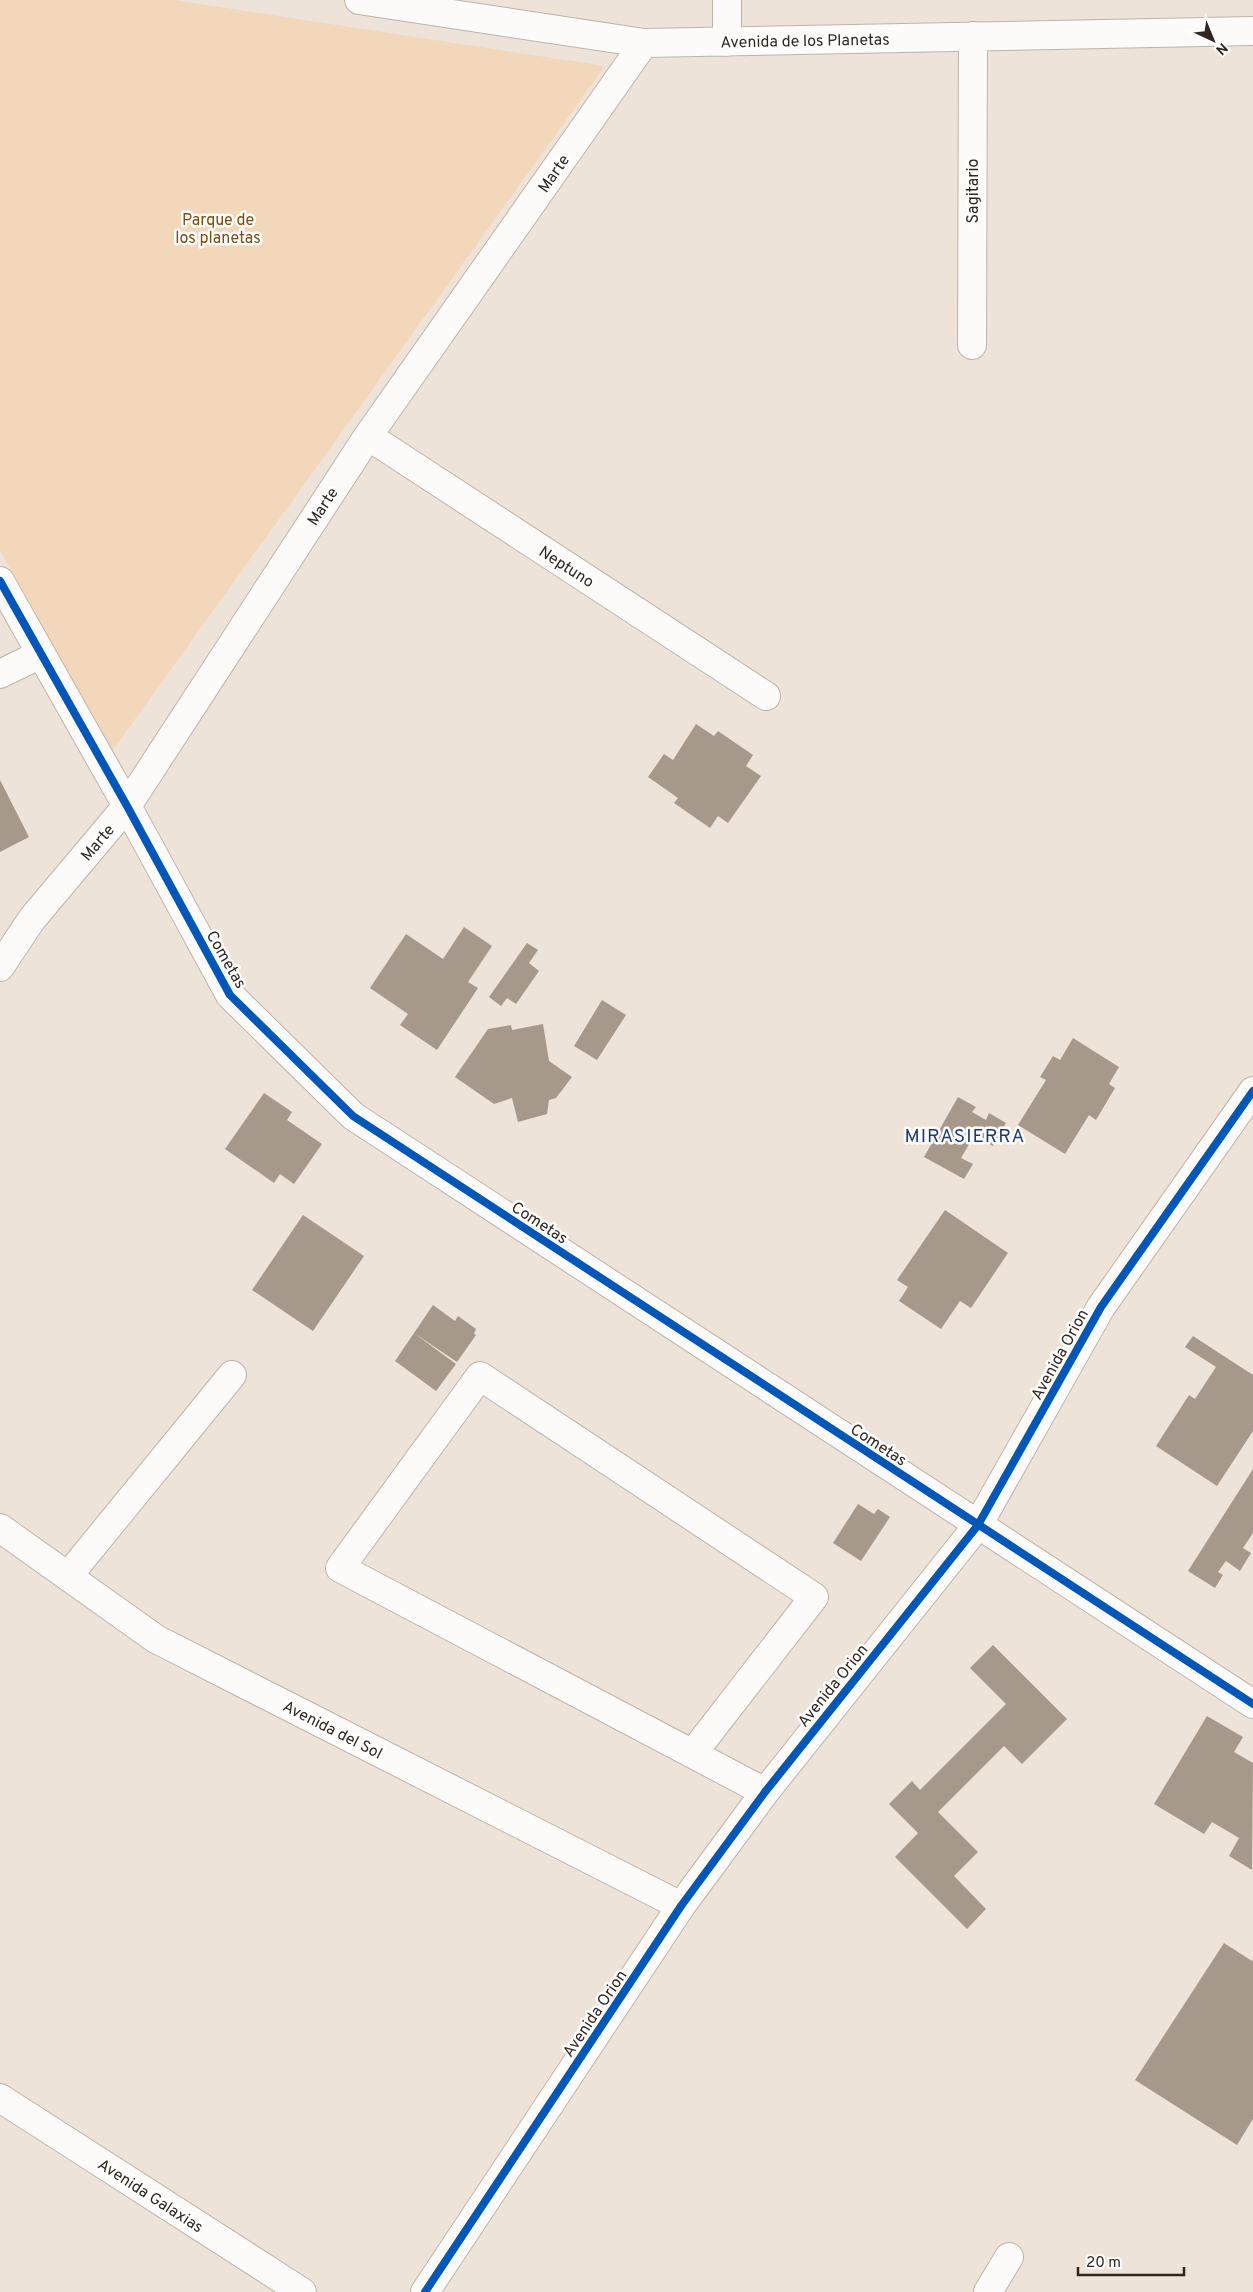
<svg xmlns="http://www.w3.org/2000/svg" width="1253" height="2292" font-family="Overpass,sans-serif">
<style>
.green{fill:#f3d7bb}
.building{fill:#a6998c}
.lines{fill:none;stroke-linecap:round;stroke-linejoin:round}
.minor-casing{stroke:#bcb4ab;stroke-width:30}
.minor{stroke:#fcfbf9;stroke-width:28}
.cycleway-casing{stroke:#fff;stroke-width:11}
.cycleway{stroke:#0057b8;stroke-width:8}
.labels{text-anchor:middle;stroke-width:5;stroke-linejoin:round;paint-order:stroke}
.street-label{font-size:16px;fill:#2f271f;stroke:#fff}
.park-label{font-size:16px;fill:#794c11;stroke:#fff}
.quarter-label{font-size:19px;letter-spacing:1px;fill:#1c396f;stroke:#fff}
</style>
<rect width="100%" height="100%" fill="#eee3d8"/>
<path class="green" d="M0 0H174L605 66 110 754 0 550Z"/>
<path class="building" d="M696 724 714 736 718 731 753 755 746 766 761 776 728 823 718 816 710 828 674 803 678 798 648 777 664 754 673 760Z
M0 780 29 837 0 852Z
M464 927 492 946 468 982 478 988 437 1050 400 1025 408 1014 370 988 406 934 443 959Z
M527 943 538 950 529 963 539 971 516 1004 507 998 501 1006 489 997Z
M602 1000 626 1015 597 1060 574 1046Z
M543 1024 549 1061 572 1077 556 1098 549 1100 547 1114 518 1122 512 1098 494 1104 455 1077 488 1029 511 1025 512 1030Z
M1073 1038 1119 1067 1109 1084 1115 1088 1096 1120 1089 1115 1065 1154 1018 1125 1046 1080 1040 1077 1053 1056 1060 1060Z
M264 1093 292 1112 287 1120 322 1144 294 1184 280 1174 274 1183 225 1149Z
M958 1097 976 1107 972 1112 986 1120 989 1113 1006 1123 993 1146 974 1136 961 1158 973 1164 964 1179 924 1157Z
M945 1210 1008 1253 971 1308 960 1301 941 1329 899 1301 908 1287 897 1280Z
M303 1215 364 1256 313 1331 252 1290Z
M433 1305 455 1321 458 1316 476 1329 474 1334 476 1335 457 1362 414 1333Z
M414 1333 456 1364 436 1391 395 1361Z
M1193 1336 1253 1375V1431L1217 1486 1156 1446 1189 1395 1195 1399 1216 1367 1185 1347Z
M1253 1469V1533L1243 1548 1251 1553 1240 1571 1226 1561 1218 1572 1223 1575 1215 1588 1188 1571Z
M858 1504 874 1514 878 1509 890 1517 861 1561 833 1543Z
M993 1645 1067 1719 1022 1764 1004 1746 938 1812 978 1852 954 1876 986 1909 967 1929 895 1857 918 1833 889 1804 912 1781 920 1790 1006 1704 970 1668Z
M1207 1716 1243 1737 1234 1752 1253 1763 1252 1870 1229 1856 1239 1838 1212 1822 1204 1834 1154 1804Z
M1224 1943 1252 1961 1253 1959V2119L1237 2145 1135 2080Z"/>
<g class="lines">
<defs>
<path id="minor" d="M359 0 644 43 1253 31
M727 42V0
M972 345 973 36
M368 436 766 696
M0 581 127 806 230 995 353 1116 1253 1704
M0 674 41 654
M0 967 32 919 127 806 368 436 644 43
M0 1528 156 1639 681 1906
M68 1576 232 1375
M693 1753 814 1597 480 1376 340 1568 765 1792
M0 2098 302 2292
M425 2292 681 1906 765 1792 978 1525 1101 1307 1253 1091
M988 2292 1009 2257"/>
</defs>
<use href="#minor" class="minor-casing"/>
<use href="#minor" class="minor"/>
<defs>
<path id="cycleway" d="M0 581 127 806 230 995 353 1116 1253 1704
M425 2292 681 1906 765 1792 978 1525 1101 1307 1253 1091"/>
</defs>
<use href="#cycleway" class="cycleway-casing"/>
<use href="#cycleway" class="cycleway"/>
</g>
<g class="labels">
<g class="street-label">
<text transform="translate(805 40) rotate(-1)" y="6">Avenida de los Planetas</text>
<text transform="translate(553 173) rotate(-55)" y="6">Marte</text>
<text transform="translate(972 191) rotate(-90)" y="6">Sagitario</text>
<text transform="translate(322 506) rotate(-57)" y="6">Marte</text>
<text transform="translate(567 566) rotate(33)" y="6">Neptuno</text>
<text transform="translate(97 842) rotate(-50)" y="6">Marte</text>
<text transform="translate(227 959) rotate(60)" y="6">Cometas</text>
<text transform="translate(540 1222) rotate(33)" y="6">Cometas</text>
<text transform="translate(1059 1354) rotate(-61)" y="6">Avenida Orion</text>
<text transform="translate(879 1444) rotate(33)" y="6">Cometas</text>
<text transform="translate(832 1685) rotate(-51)" y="6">Avenida Orion</text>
<text transform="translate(333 1729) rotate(27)" y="6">Avenida del Sol</text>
<text transform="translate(594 2013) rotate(-56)" y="6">Avenida Orion</text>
<text transform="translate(151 2195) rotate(33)" y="6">Avenida Galaxias</text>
</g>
<g class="park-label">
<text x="218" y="225">Parque de<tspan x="218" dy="18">los planetas</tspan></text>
</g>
<g class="quarter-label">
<text x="965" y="1142">MIRASIERRA</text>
</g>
</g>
<g transform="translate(1213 40) rotate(136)" stroke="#ffffff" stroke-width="4" paint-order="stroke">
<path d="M0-4L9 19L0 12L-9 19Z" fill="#2f271f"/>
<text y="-8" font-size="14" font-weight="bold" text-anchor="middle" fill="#2f271f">N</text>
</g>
<path d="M1078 2267v8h106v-8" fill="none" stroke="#2f271f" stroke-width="2.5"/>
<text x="1086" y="2267" font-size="15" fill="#2f271f" stroke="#ffffff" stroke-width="4" paint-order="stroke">20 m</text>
</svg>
